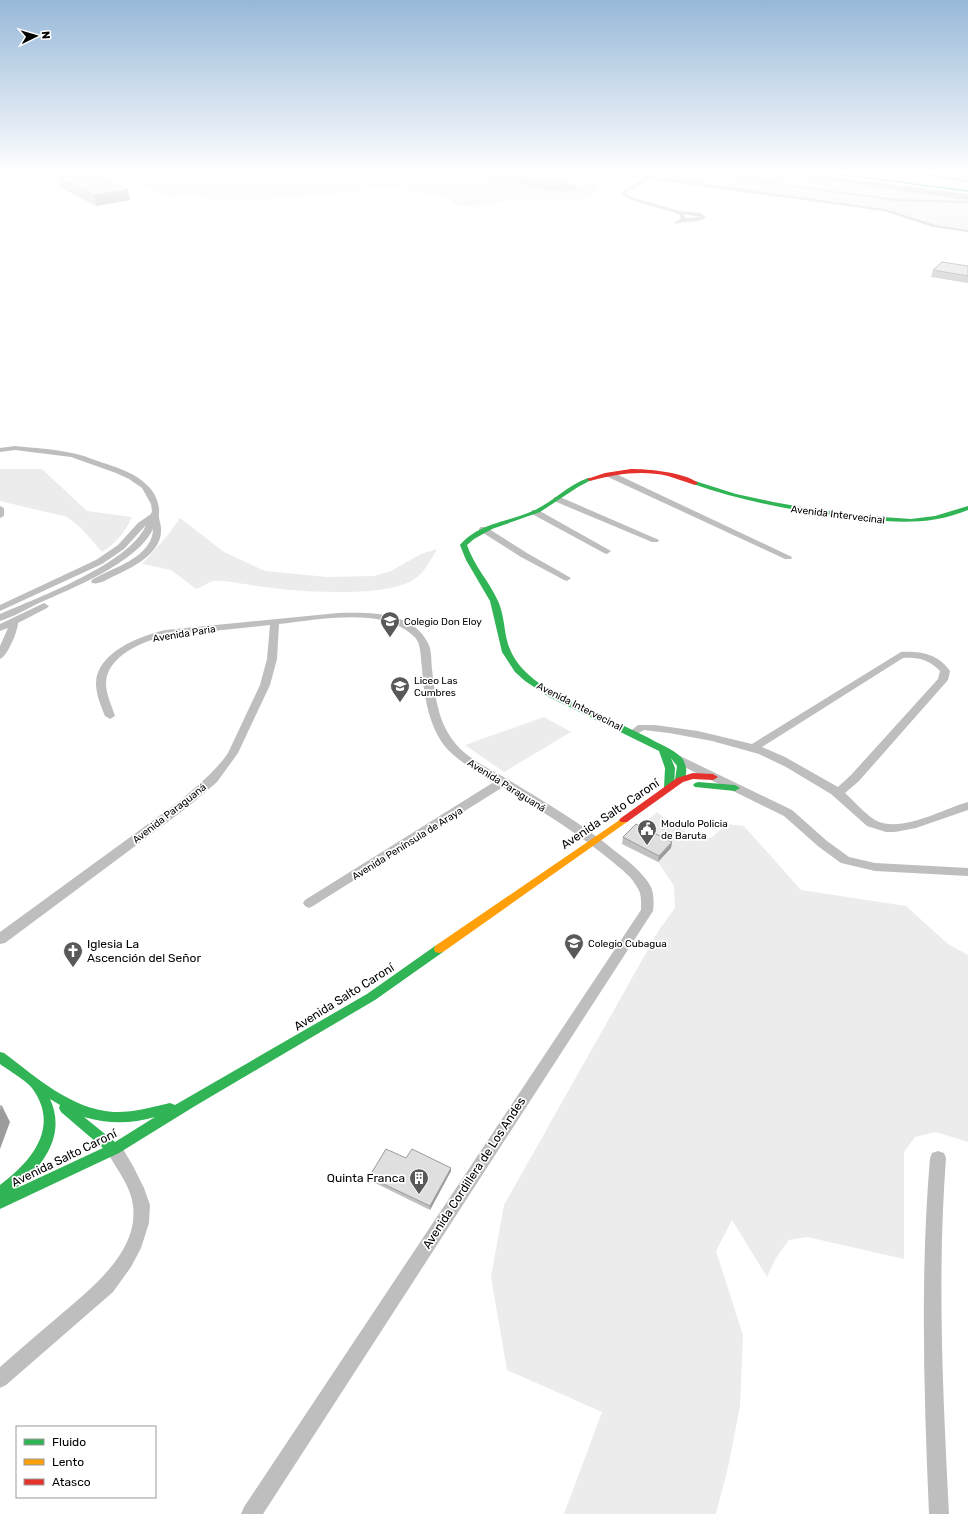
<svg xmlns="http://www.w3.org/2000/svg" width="968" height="1514" font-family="Rubik,sans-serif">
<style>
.green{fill:#ececec}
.water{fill:#bfbfbf}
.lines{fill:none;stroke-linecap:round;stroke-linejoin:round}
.river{fill:#bfbfbf;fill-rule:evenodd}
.street{fill:#bebebe;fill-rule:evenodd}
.fast{fill:#30b455;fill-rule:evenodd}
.slow{fill:#ff9f0a;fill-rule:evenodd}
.jam{fill:#e5322d;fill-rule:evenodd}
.wall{fill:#c0c0c0}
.shaded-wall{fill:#9c9c9c}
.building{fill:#dfdfdf;stroke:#9c9c9c}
.labels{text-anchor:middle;stroke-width:3.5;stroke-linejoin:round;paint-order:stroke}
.street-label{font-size:10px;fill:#000;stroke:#fff}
.poi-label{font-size:10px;fill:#000;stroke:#fff;text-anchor:start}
.near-street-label{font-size:12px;fill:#000;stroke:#fff}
.near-poi-label{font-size:12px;fill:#000;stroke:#fff;text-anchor:start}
</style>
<rect width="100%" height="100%" fill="#fff"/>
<path class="green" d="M114 170H778L896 185 926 193 968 198V231L948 228 888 211 585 171 587 174 583 177 597 183 599 189 595 193 585 199H513L475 207 459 206 449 199 398 188H372L322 195 229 201 215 200 188 194 170 197 110 173Z
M0 469H42L87 511 132 517C124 534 117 542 102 552L82 529 67 517 0 501Z
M180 518 224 552 265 571 328 577 374 576 391 571 421 554 437 549C431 559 424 574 413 580 384 598 299 592 265 587 254 586 221 579 213 581 207 583 202 587 196 589L171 570 142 564 168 535Z
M544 717 571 732 504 772 465 745Z
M657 812C677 829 685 834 711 838L727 824 744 826 801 890 906 906 948 944 968 955V1142L936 1132 915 1137 904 1152V1259L807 1237 789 1240 776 1258 767 1277 732 1220 716 1251 743 1335 740 1406 729 1463 716 1514H564L602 1412 507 1370 491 1277 504 1205 659 930 675 908 674 886 658 862 671 848 636 830Z"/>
<path class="water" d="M392 170H495L530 178 573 184 579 190C549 196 523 183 495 178 461 172 426 171 392 170Z"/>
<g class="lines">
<path class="river" d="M761 170H780L968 194V200L765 172Z"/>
<path class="street" d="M580 170 649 176 885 209 936 225 968 230V232L933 227 884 211 649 179 625 193 631 197 679 211 700 213 706 217C699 224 685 220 676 224L674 223 681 218 679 214C663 208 631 203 620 193L644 178ZM684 214 701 217 685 218Z
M673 170H681L895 199 968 201V203L895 201Z
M15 446C34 448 54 449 72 453 84 455 96 461 107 464 121 469 136 474 147 485 155 492 160 504 159 514 158 519 162 526 161 532 160 554 132 568 114 576 108 579 99 585 92 583L91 581C95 577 102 575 107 572 125 564 153 552 153 529 138 562 71 589 39 603 27 609 13 617 0 621V614C37 598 131 563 146 525L124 549 102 564 0 611V605L96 560 118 545 138 523 151 514 152 511 151 504 142 488 129 479 116 473 71 457 15 450 0 452V448Z
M608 473H614L792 557 791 559H785L608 477Z
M554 497H560L659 540 658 542H652L554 501Z
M0 506 4 508V516L0 518Z
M532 510H538L611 551 607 554 604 553 532 514Z
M480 527H486L527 553 571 578 567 581 564 580 521 557 480 531 479 529Z
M44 603 49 606 47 608 18 623C18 631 7 657 0 659V646L8 628 0 631V624Z
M338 613C368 612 413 611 428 643 432 650 431 661 432 669 436 705 440 735 470 757 482 766 495 772 507 779 544 802 581 823 615 851 628 861 643 872 651 887 654 895 654 903 653 911L263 1514H241L244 1507 641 910C641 902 642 894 637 887 632 877 622 870 614 863 580 834 541 811 503 787L313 906 309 908 305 906 303 903 305 900 494 782C477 771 456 761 443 744 428 722 424 695 422 669 421 661 421 652 419 645 418 640 414 636 410 633 380 607 316 620 279 624L277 659 270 685 238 753 217 782 189 806 5 943 0 944V932L181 800C198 785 215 772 228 753L260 685 267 659 270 625 165 636C143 641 107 656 106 683 106 695 112 706 115 716L110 719 105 716C101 706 96 695 96 683 97 652 140 636 165 630Z
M901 652C921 651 938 654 950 671L948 680 859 781 845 793C855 802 864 813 875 820 900 834 943 809 968 802V810L916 828 895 832H886L867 826 831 794 786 767 759 754 712 741 669 733 644 730 633 736 628 733 638 725H655L698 731 752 744ZM903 658C919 657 929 660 940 671L938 679 851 775 838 787 785 757 762 747Z
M678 755 792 810 827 841 849 857 875 863 968 868V876L875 871 841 863 819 847 784 816 674 762 672 759 674 756Z
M114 1142 120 1144 133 1166 144 1188 150 1205 149 1223 141 1248 131 1267 113 1292 6 1385 0 1388V1367C19 1350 38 1334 58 1317 88 1291 139 1253 133 1206 131 1185 115 1168 106 1149L108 1144Z
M938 1151 944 1153 946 1158C937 1276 943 1396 949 1514H929C924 1396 920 1276 930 1158L932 1153Z"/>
<path class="fast" d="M801 170H808L968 190V192Z
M888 170H894L968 180V182Z
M588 478 593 479 578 487 540 512 492 529 474 539 467 545C474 566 489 581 498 601 503 612 504 625 506 636 511 663 531 679 553 692 584 710 618 722 649 738 659 744 673 749 681 757 687 764 688 774 683 782H677L675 780 677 766 671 758 675 768 674 788 669 791 664 788 665 768 659 751 549 697 525 681 515 672 502 652 490 601 466 560 460 545C479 522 510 522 535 510 554 501 568 485 588 478Z
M695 481 736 494 773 502 813 509 882 517 911 519 935 516 968 506V510C927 527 887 522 845 517 793 511 742 501 693 484L692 483Z
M698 782 735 785 740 788 735 791 695 787 693 785 695 783Z
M439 945 443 946 444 949 443 952 375 1000 195 1106 119 1153 0 1209V1185C31 1162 61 1127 32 1088 27 1081 8 1070 0 1064V1052L4 1053C36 1077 71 1109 113 1112 132 1113 152 1107 170 1103L175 1105 367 994 435 946ZM50 1099 60 1105 59 1108 61 1112 103 1148 15 1189C42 1167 67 1136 50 1099ZM84 1117C108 1124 131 1124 155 1117L115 1142Z"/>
<path class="slow" d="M624 817 627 818 629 820 627 822 443 952 439 953 435 952 434 949 435 946Z"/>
<path class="jam" d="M631 469C648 469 684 472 698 483L695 485C686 482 677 479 668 476 641 470 616 474 590 481L587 479 605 473Z
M693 773 713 774 718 777 713 780 693 779 683 782 627 822H621L619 820 621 818 677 778Z"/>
</g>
<path class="wall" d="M59 178 128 190 130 200 96 206 61 188Z
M968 266V283L931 277 933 270Z
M623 837 672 842 671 848 658 862 622 844Z
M406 1158 451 1168V1171L430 1210 369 1180V1177Z"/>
<path class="shaded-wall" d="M128 190 130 200 96 206 94 195Z
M672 842 671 848 658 862 659 856Z
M2 1106 10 1122 0 1149V1112Z
M451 1168V1171L430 1210V1206Z"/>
<path class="building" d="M92 173 128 190 94 195 59 178Z
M942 262 968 266V276L933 270Z
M636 824 672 842 659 856 623 837Z
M0 1106H2L0 1112Z
M386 1149 406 1158 412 1149 451 1168 430 1206 369 1177Z"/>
<linearGradient id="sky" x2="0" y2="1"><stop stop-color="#97b8d8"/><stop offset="0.45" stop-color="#fff"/><stop offset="1" stop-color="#fff" stop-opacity="0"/></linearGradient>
<rect width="968" height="382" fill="url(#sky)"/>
<defs>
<symbol id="school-pin" viewBox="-11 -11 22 30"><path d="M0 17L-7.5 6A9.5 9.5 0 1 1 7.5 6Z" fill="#595959" stroke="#fff"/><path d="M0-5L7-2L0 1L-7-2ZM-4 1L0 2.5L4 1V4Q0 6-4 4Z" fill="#fff"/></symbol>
<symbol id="civic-pin" viewBox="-11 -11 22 30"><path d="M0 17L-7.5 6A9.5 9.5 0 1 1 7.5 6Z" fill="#595959" stroke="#fff"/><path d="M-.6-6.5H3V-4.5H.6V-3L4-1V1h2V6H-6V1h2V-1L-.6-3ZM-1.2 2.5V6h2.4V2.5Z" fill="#fff"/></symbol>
<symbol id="church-pin" viewBox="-11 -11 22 30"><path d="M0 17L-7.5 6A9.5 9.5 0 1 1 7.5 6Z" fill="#595959" stroke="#fff"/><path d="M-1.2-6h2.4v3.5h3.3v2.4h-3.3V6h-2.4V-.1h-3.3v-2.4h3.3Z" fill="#fff"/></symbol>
<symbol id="building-pin" viewBox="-11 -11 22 30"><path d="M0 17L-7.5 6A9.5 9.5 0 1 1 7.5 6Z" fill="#595959" stroke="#fff"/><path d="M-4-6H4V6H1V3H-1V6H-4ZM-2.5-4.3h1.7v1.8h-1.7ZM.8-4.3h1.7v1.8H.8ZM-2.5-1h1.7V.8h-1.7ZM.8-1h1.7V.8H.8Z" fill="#fff"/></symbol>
</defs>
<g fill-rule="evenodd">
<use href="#school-pin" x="379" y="610" width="22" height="30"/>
<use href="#school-pin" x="389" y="675" width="22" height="30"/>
<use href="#civic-pin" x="636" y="818" width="22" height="30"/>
<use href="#school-pin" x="563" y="932" width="22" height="30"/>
<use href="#church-pin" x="62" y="940" width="22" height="30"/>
<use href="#building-pin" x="408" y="1167" width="22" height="30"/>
</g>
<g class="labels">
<g class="street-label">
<text transform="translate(838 514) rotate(7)" y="4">Avenida Intervecinal</text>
<text transform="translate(184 633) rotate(-9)" y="4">Avenida Paria</text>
<text transform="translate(580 706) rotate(27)" y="4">Avenida Intervecinal</text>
<text transform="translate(507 785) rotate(32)" y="4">Avenida Paraguaná</text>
<text transform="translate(169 813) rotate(-38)" y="4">Avenida Paraguaná</text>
<text transform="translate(407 843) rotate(-32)" y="4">Avenida Península de Araya</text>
</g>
<g class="poi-label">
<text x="404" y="625">Colegio Don Eloy</text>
<text x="414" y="684">Liceo Las<tspan x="414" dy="12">Cumbres</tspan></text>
<text x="661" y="827">Modulo Policia<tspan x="661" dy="12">de Baruta</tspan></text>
<text x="588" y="947">Colegio Cubagua</text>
</g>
<g class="near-street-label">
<text transform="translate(610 814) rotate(-34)" y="4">Avenida Salto Caroní</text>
<text transform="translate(344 997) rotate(-32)" y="4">Avenida Salto Caroní</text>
<text transform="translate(64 1158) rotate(-26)" y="4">Avenida Salto Caroní</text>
<text transform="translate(474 1173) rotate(-57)" y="4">Avenida Cordillera de Los Andes</text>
</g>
<g class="near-poi-label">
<text x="87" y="948">Iglesia La<tspan x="87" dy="14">Ascención del Señor</tspan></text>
<text x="405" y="1182" text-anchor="end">Quinta Franca</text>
</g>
</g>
<rect x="16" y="1426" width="140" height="72" fill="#ffffff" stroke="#999999"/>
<rect x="24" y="1439" width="20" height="6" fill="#30b455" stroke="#999999"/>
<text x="52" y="1446" font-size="12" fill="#000000">Fluido</text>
<rect x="24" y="1459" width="20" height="6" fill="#ff9f0a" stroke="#999999"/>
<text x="52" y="1466" font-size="12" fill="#000000">Lento</text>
<rect x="24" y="1479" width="20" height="6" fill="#e5322d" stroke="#999999"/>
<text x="52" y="1486" font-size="12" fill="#000000">Atasco</text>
<g transform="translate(36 36) rotate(85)" stroke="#ffffff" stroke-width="3" paint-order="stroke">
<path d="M0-3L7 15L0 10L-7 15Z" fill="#000000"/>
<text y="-6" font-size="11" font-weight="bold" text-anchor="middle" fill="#000000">N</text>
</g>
</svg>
